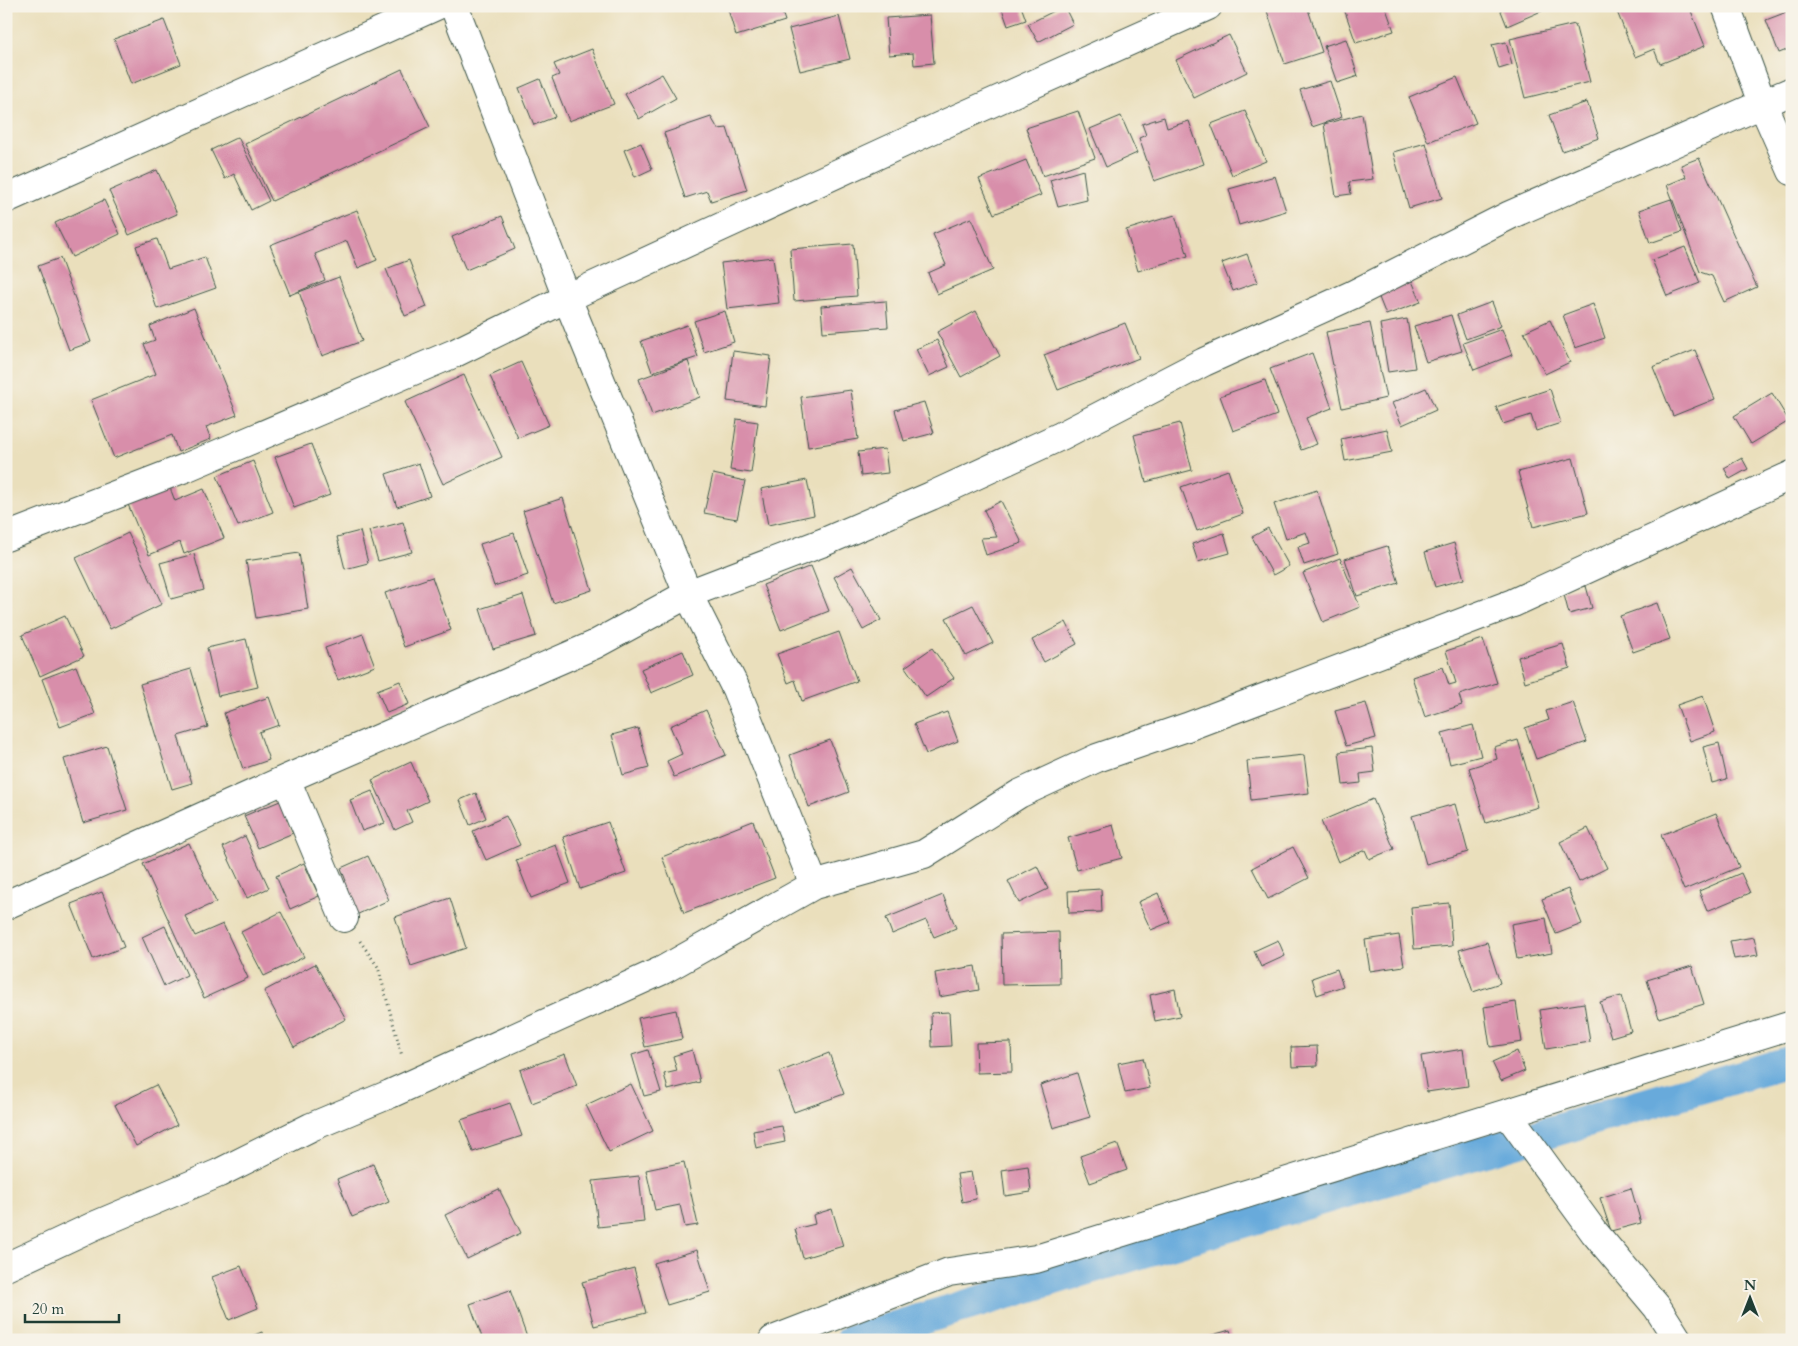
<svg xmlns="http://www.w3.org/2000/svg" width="1798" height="1346" font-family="Cardo,serif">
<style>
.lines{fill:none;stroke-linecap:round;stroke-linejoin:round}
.canal{stroke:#67aadb;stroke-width:32}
.building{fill:#d88eaa}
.minor-casing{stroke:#3d5548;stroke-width:30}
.path{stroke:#3d5548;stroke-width:3;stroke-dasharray:1 4;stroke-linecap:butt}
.minor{stroke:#fff;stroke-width:28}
</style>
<rect width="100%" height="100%" fill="#f7f3e8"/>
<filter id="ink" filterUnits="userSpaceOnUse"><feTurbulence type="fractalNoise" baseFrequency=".02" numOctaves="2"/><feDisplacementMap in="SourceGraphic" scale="10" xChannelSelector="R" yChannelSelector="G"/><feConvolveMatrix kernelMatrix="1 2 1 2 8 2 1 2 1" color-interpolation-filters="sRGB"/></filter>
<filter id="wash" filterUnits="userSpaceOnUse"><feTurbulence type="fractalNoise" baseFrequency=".0096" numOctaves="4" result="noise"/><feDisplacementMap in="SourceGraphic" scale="20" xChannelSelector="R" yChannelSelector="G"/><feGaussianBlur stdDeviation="1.12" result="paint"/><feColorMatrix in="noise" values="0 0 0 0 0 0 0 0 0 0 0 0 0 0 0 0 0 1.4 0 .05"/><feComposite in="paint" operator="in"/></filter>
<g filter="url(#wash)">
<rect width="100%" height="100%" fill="#eadfbc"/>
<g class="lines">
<path class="canal" d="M852 1340 1233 1225 1792 1061"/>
</g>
<g id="blocks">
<path class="building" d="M727 6H780L785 21 736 36Z
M1001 6H1021L1026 20 1008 26Z
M1064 6 1073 24 1038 42 1028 24Z
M1281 6H1307L1322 52 1285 64 1267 11Z
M1343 6H1385L1394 31 1356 43Z
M1499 6H1545L1546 9 1507 26Z
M1623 6H1689L1705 46 1660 64 1654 49 1635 57 1616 9Z
M1792 10V48L1779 53 1766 20Z
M930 15 934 63 914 65 913 53 889 55 886 18Z
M839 16 850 59 800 71 789 29Z
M164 20 181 64 131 84 114 39Z
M1575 24 1590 82 1525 98 1510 39Z
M1229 35 1247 72 1194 98 1176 60Z
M1346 39 1358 76 1337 83 1324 46Z
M1506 42 1512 65 1499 69 1492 45Z
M592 49 614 104 569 121 552 78 559 75 554 64Z
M402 69 430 127 272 201 245 144Z
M662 74 676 98 639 119 625 94Z
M1457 77 1476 123 1428 142 1409 97Z
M540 79 555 117 534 125 519 88Z
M1330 81 1342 117 1312 127 1300 90Z
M1587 102 1599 138 1562 151 1549 115Z
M1078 111 1095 158 1043 176 1026 128Z
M1245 111 1266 161 1232 175 1211 124Z
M1362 114 1373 179 1349 182 1351 194 1336 196 1324 124Z
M1121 116 1137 153 1106 167 1090 129Z
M711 117 718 129 727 128 747 190 711 201 707 191 685 198 664 133Z
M1164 117 1167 128 1189 121 1204 164 1154 181 1139 138 1146 135 1142 124Z
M238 137 269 201 251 210 234 174 225 179 211 150Z
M641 143 652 169 635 177 624 150Z
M1426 143 1442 198 1409 208 1393 152Z
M1699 158 1757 287 1724 302 1712 276 1700 272 1667 185 1686 177 1681 165Z
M1026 160 1041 195 994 214 979 179Z
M157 170 177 214 129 235 109 191Z
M1083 170 1087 200 1058 207 1050 180Z
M1275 176 1286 211 1239 225 1229 189Z
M1671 199 1682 232 1650 243 1639 210Z
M104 200 120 234 72 257 55 223Z
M357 210 377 260 358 268 347 241 315 254 325 280 290 295 270 245Z
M1175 215 1188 256 1138 271 1126 230Z
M502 216 515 249 466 270 452 237Z
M971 218 993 270 937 294 928 273 946 265 933 234Z
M157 239 168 269 205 257 216 288 157 309 136 246Z
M853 244 857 296 794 301 790 249Z
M1685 247 1700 283 1667 296 1652 260Z
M1247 254 1258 282 1233 291 1222 263Z
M773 257 779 303 727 309 721 263Z
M60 258 91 342 69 350 38 266Z
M409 260 427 307 405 316 386 269Z
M339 277 362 341 322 356 299 292Z
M1412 281 1421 302 1386 315 1378 295Z
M886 301 888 327 823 332 821 306Z
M1492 302 1501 326 1466 339 1457 315Z
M1593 304 1605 338 1575 348 1563 315Z
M194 308 237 415 206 427 211 439 178 452 172 435 114 458 91 400 156 374 144 344 155 340 150 326Z
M725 311 734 342 704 352 694 321Z
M976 311 1000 356 961 377 937 332Z
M1451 315 1462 351 1426 362 1414 326Z
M1407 319 1415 368 1388 372 1380 324Z
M1550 320 1570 362 1545 374 1524 332Z
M1125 323 1139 358 1058 390 1044 355Z
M1370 323 1386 398 1342 408 1326 332Z
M687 325 698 357 652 372 641 341Z
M1502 329 1512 355 1474 370 1463 343Z
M937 340 949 367 929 376 916 349Z
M1695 350 1715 399 1673 416 1653 367Z
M733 351 771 356 765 406 727 401Z
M1312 353 1332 408 1306 418 1317 444 1301 450 1270 369Z
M688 361 700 397 652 415 639 379Z
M521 362 549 425 518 438 490 376Z
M464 375 502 457 443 484 405 402Z
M1265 380 1277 415 1233 431 1220 396Z
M1426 388 1436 410 1402 425 1392 403Z
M1550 389 1561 423 1536 431 1531 415 1503 424 1496 407Z
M851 390 858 439 808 447 801 397Z
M1772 393 1789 421 1751 444 1734 416Z
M924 402 934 433 904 441 895 410Z
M737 419 758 422 751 473 730 470Z
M1180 423 1192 470 1146 482 1134 435Z
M1387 429 1392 452 1345 461 1341 439Z
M311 444 330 495 294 508 275 457Z
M885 449 888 473 861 476 858 452Z
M1573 458 1588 513 1533 527 1518 472Z
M1742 458 1748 469 1730 479 1724 468Z
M253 461 273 512 238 526 217 476Z
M419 463 430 496 397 507 386 474Z
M1228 470 1243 514 1197 531 1181 487Z
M713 474 745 481 737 519 704 513Z
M807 480 814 515 768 525 761 489Z
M169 485 175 501 204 489 224 538 184 554 180 542 149 555 127 502Z
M1317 490 1338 554 1304 565 1298 547 1310 543 1306 532 1286 539 1274 504Z
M563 498 592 590 553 603 523 511Z
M1001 501 1022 543 986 555 981 538 997 537 984 510Z
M403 522 412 552 378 561 369 531Z
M1268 528 1289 566 1273 575 1252 537Z
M360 531 368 563 345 569 337 537Z
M128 533 162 604 110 629 76 558Z
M514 533 528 575 494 586 480 544Z
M1224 533 1230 553 1198 562 1192 544Z
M1454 543 1464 579 1435 587 1425 552Z
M1387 546 1399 583 1357 596 1345 559Z
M299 553 308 609 256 618 246 561Z
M194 554 204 590 171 599 160 563Z
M1340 558 1360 607 1323 622 1303 573Z
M811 566 829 611 781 630 763 585Z
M852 567 881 620 863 630 834 577Z
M432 577 451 630 404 647 385 593Z
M1586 586 1592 608 1569 614 1563 591Z
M523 595 536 636 493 649 480 609Z
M1657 603 1670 639 1633 652 1620 616Z
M973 605 993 643 966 656 946 618Z
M65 616 84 656 40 676 22 635Z
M1066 622 1077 644 1044 662 1032 640Z
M839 632 857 681 802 701 795 680 788 683 777 654Z
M363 634 375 666 338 680 325 648Z
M246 639 258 687 218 696 207 648Z
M1483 639 1497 683 1459 695 1462 705 1425 717 1412 677 1443 667 1449 685 1456 683 1446 651Z
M1563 644 1570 668 1525 682 1518 657Z
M932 648 954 678 926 697 905 667Z
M683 651 693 675 651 693 641 669Z
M76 666 95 714 60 727 42 679Z
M191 669 208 727 178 736 192 783 172 789 140 684Z
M400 681 409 704 387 713 377 690Z
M1703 696 1715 732 1690 741 1677 705Z
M269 697 279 725 259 732 269 760 243 769 224 713Z
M1573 702 1587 742 1536 759 1525 728 1549 720 1546 711Z
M1366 703 1376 738 1346 746 1335 711Z
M706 710 726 755 674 777 667 761 682 754 670 726Z
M947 712 958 741 926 754 914 724Z
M1473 725 1481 756 1450 764 1442 733Z
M638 728 649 768 623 775 612 735Z
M830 740 849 792 809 807 790 755Z
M1518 740 1538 807 1486 823 1469 768 1497 759 1494 747Z
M1719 743 1727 779 1712 783 1703 747Z
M107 746 127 810 83 823 64 759Z
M1372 748 1375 772 1360 774 1361 783 1343 785 1339 752Z
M1304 755 1309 793 1251 800 1247 761Z
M411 762 428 801 407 811 412 822 395 830 372 780Z
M372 791 385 823 362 831 350 800Z
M476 793 486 818 470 825 460 800Z
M1373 799 1394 849 1369 859 1365 850 1338 862 1321 821Z
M280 801 293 833 258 848 244 816Z
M1455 804 1468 852 1426 864 1412 816Z
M1716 813 1739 867 1684 890 1661 835Z
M506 816 520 845 486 860 473 831Z
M753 821 775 878 684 913 662 857Z
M608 822 626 873 580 889 563 837Z
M1113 825 1122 858 1077 870 1068 838Z
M1588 828 1607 868 1579 882 1560 842Z
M245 836 269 888 247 898 223 847Z
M189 843 216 902 185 916 195 936 223 924 248 978 204 998 143 864Z
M556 845 570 883 531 898 516 860Z
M1293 847 1309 878 1268 899 1252 868Z
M368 856 389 900 356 915 342 883 346 881 341 868Z
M304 863 319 896 290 909 276 876Z
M1037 866 1048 889 1019 903 1008 881Z
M1741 873 1750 893 1707 911 1699 891Z
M1101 889 1102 912 1069 913 1068 891Z
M1568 889 1582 924 1556 934 1542 899Z
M102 892 124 947 93 959 71 904Z
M1158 893 1170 922 1151 930 1138 902Z
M943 895 956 928 934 937 926 920 892 934 886 918Z
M450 898 466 948 411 966 395 917Z
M1449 903 1452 946 1414 949 1411 907Z
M281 912 304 957 264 976 241 932Z
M1546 918 1552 953 1517 959 1511 924Z
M165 926 187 975 164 986 142 937Z
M1059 932 1060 984 1002 985 1001 934Z
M1399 935 1404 966 1370 971 1365 940Z
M1754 937 1758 955 1734 959 1730 941Z
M1278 940 1285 956 1261 967 1254 951Z
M1487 942 1500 983 1473 992 1459 950Z
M315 964 346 1019 294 1047 264 991Z
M975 966 979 990 939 997 935 973Z
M1692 966 1704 1004 1659 1018 1647 980Z
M1337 969 1343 986 1317 995 1312 978Z
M1175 989 1180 1016 1155 1021 1150 995Z
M1621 996 1631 1031 1611 1037 1600 1002Z
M1516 1002 1522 1042 1490 1047 1484 1007Z
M1584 1003 1590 1042 1546 1049 1540 1010Z
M676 1010 682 1039 645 1047 638 1018Z
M949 1012 951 1046 932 1047 931 1013Z
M1011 1042 1012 1072 977 1073 976 1043Z
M1317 1046 1318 1066 1292 1067 1291 1047Z
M1463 1049 1468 1086 1427 1092 1421 1056Z
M648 1050 661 1092 644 1096 632 1055Z
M692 1050 700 1082 668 1090 664 1074 677 1071 673 1056Z
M1517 1051 1525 1071 1501 1081 1492 1062Z
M829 1053 844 1094 794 1112 779 1072Z
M565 1054 577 1086 532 1103 520 1070Z
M1143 1058 1150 1088 1125 1093 1118 1063Z
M1077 1073 1090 1117 1053 1128 1040 1085Z
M631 1084 653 1131 609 1152 586 1105Z
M156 1085 177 1125 136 1146 115 1105Z
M510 1103 522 1136 473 1152 461 1120Z
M782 1126 785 1142 756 1148 753 1131Z
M1117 1143 1127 1170 1090 1183 1080 1156Z
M684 1162 698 1225 685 1227 680 1205 655 1210 646 1170Z
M373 1164 389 1202 352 1217 337 1179Z
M1028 1166 1031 1192 1005 1196 1002 1170Z
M971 1172 976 1199 962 1202 957 1174Z
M639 1176 644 1222 598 1227 593 1181Z
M1631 1188 1641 1223 1611 1231 1600 1198Z
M499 1189 521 1233 467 1259 445 1215Z
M832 1209 843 1246 803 1258 795 1229 815 1224 813 1215Z
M697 1250 710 1292 667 1305 654 1263Z
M241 1266 258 1308 229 1320 212 1277Z
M634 1268 646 1313 594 1326 582 1282Z
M510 1290 528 1340H483L470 1304Z
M1230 1330 1233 1340H1198V1339Z
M262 1332 265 1340H242Z"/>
</g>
</g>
<g filter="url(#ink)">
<use href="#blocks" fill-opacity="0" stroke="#3d5548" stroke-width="1"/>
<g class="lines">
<defs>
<path id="minor" d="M454 6 567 298 688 594 736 689 814 885
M1726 6 1762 103 1792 171
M6 199 436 6
M6 537 185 468 455 353 567 298 949 122 1208 6
M286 779 344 918
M6 905 286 779 594 645 688 594 824 542 931 496 1061 436 1204 362 1352 295 1510 215 1792 91
M1507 1113 1594 1232 1657 1307 1678 1340
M6 1267 96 1225 219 1173 311 1127 390 1094 663 970 814 885 924 854 1019 794 1097 758 1187 727 1513 603 1792 475
M773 1340 949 1272 1036 1259 1792 1025"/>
</defs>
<use href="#minor" class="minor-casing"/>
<path class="path" d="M360 941 378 967 402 1056"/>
<use href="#minor" class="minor"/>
</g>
</g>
<rect width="1798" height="1346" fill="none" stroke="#f7f3e8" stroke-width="25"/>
<g transform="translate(1750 1298)" stroke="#f7f3e8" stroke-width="4" paint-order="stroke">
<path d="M0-4L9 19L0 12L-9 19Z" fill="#1f3d34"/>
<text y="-8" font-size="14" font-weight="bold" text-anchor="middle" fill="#1f3d34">N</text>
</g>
<path d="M25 1314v8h94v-8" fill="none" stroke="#1f3d34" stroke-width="2.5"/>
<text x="32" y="1314" font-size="15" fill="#1f3d34" stroke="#f7f3e8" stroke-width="4" paint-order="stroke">20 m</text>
</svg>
